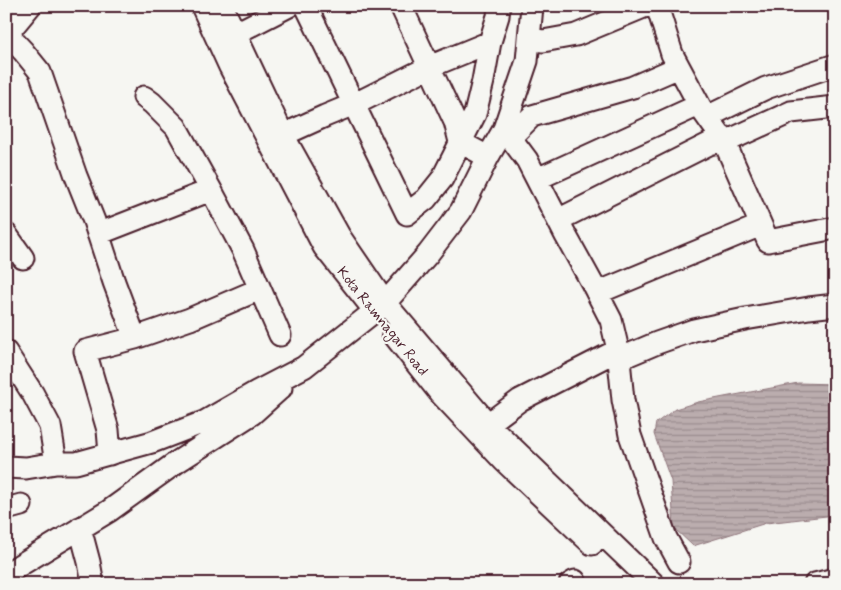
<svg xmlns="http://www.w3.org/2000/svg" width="841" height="590" font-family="Mynerve,sans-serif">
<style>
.water{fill:url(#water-rules);stroke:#8e747a}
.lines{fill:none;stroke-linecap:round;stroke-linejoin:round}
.minor-casing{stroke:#4a1f2b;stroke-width:25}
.minor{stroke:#f6f6f2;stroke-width:21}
.labels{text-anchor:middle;stroke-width:4.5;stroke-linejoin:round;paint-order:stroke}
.street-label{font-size:15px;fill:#4a1f2b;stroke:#f6f6f2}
</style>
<defs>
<pattern id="water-rules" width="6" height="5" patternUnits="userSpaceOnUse" patternTransform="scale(1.25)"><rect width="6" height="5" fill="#bbadae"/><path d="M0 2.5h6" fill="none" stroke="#9a8c8e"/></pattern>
</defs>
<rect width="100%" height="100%" fill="#f6f6f2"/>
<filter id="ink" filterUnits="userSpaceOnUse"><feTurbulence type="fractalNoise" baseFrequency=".02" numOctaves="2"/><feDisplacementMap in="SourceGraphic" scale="10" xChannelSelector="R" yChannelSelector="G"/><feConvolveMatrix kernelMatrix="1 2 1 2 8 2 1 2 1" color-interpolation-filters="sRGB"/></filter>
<g filter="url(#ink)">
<path class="water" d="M798 383 835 384V515L766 523 693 546 674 528 671 481 654 434 656 423 675 409 698 402Z"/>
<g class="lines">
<defs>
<path id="minor" d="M202 6 230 67 324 247 374 310
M222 6 283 135 340 237 385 303 488 424 654 584
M306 6 407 214 426 199 442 179 475 114 483 81 490 42 498 16 499 6
M401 6 455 122 460 142 488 157
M657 6 672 54 702 110 724 141 768 241 835 228
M6 33 23 51 40 72 76 176 94 221 114 282 135 338
M234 34 289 6
M6 35 30 6
M529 39 543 41 576 35 646 6
M144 97 152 103 176 127 211 190 243 250 280 335
M707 117 766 88 835 65
M504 129 527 160 566 236 592 283 611 320 618 350 623 400 630 435 666 538 679 562
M283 135 325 116 359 102 429 67 490 42
M510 138 532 116 633 87 679 67
M537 179 699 105
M558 220 709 144 734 138 791 112 835 107
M6 234 23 258
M98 234 211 190
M597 293 761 225
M393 334 439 392 504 461 592 544
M6 352 33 394 50 426 56 463
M619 359 657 343 694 330 745 319 809 308 835 305
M488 424 520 400 618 350
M110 454 108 430 85 351 135 338 190 319 260 289
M6 467 26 468 56 463H76L152 442 204 422 256 392 304 367 385 303 428 254 461 211 488 157 504 129 527 61 532 6
M6 509 21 505
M80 528 89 562 93 584
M6 575 20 565 109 511 177 462 252 414 281 388
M570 584 575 581
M815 584 835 579"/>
</defs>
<use href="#minor" class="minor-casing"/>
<use href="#minor" class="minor"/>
</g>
</g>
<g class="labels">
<g class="street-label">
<text transform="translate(383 321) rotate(51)" y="5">Kota Ramnagar Road</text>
</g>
</g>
<rect width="841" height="590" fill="none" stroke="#f6f6f2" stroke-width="25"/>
<rect x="12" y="12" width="816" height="565" fill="none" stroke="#4a1f2b" stroke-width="2" filter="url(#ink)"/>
</svg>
